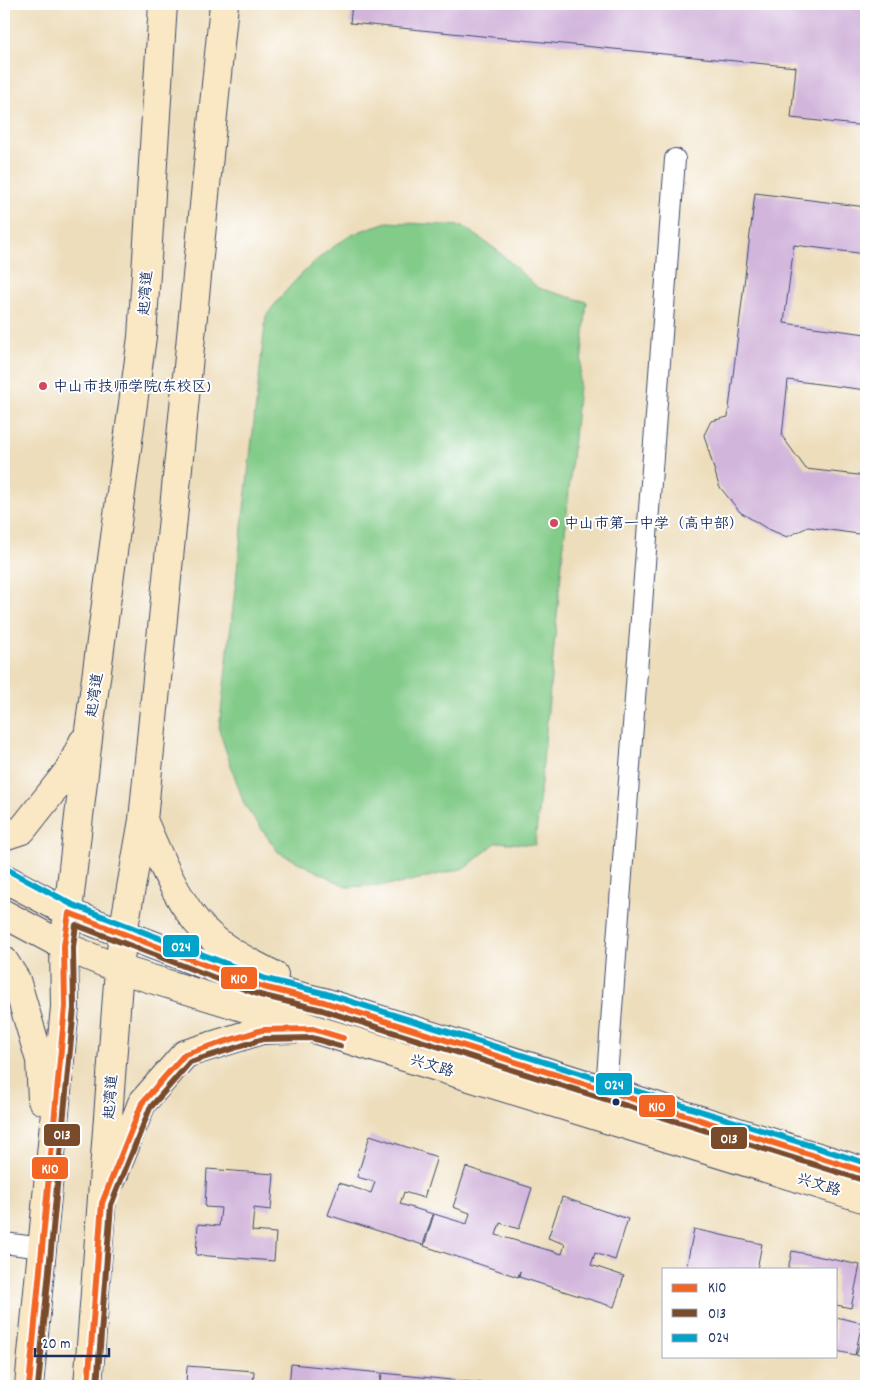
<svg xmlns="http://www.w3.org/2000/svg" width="870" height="1390" font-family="Dekko,'LXGW WenKai TC',sans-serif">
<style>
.green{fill:#82cb88;stroke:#4e7d73}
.building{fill:#d2b5db}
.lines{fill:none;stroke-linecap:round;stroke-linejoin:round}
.minor-casing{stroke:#3a496c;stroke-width:22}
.secondary-casing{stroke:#3a496c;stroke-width:30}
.minor{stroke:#fff;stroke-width:20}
.secondary{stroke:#fae7c3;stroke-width:28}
.bus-1-casing{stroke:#fff;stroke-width:10}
.bus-2-casing{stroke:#fff;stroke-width:10}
.bus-3-casing{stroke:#fff;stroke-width:10}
.bus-1{stroke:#f26522;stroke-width:6}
.bus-2{stroke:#7a4b2a;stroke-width:6}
.bus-3{stroke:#01a3c8;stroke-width:6}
.poi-dot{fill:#d1495b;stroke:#fff;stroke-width:2}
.bus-dot{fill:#1b2f5e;stroke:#fff;stroke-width:2}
.labels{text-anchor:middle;stroke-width:4;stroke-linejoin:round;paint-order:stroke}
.street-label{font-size:15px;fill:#1b2f5e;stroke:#fff}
.poi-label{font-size:15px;fill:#1b2f5e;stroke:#fff;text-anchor:start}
.line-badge{stroke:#fff;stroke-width:2}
.badge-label{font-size:14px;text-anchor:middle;font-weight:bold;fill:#fff}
</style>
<rect width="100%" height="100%" fill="#fff"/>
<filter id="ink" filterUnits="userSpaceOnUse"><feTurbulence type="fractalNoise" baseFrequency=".02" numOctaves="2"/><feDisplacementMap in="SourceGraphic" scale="10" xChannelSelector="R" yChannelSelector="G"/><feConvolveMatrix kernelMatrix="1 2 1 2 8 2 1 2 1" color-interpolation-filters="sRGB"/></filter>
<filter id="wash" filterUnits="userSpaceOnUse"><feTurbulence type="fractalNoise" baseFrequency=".0096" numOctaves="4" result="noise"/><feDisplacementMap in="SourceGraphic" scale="20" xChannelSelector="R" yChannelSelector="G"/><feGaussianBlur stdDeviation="1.12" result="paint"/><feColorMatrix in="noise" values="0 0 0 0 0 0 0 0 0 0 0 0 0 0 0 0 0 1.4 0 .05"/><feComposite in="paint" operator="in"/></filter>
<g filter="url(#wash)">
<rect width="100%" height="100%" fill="#edddbb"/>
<path class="green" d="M387 222 463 226 498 251 538 288 587 302 535 845 497 842 465 868 398 884 347 887 278 852 244 804 219 730 266 316C288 286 317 255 350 236 361 230 375 226 387 222Z"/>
<g id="blocks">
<path class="building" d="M352 4H866V126L791 118 796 67 350 23Z
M755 193 866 207V254L794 245 784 323 866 334V390L788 380 782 436 806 469 866 476V535L808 527 787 537 766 528 740 512 719 486 704 435 711 421 728 417Z
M370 1135 437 1157 424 1198 404 1192 400 1204 433 1214 423 1245 328 1215 339 1183 371 1193 375 1182 357 1177Z
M466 1167 532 1188 519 1229 500 1223 496 1235 562 1254 565 1244 548 1238 562 1197 628 1219 615 1260 595 1253 591 1265 624 1276 614 1307 519 1277 520 1271 518 1277 424 1246 434 1214 467 1224 470 1213 453 1207Z
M207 1169 274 1174 271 1210 254 1208 252 1231 276 1233 274 1261 196 1255 198 1224 219 1226 221 1208 205 1207Z
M694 1229 762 1244 757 1269H686Z
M792 1251 860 1265 851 1308 836 1305V1269H788Z
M836 1317 862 1323 855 1355 836 1351Z
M866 1327V1359L856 1355Z
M291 1364 381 1373 379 1386H289Z
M187 1366 254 1371 253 1386H186Z
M382 1373 471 1382V1386H381Z
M472 1382 501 1385V1386H472Z"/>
</g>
</g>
<g filter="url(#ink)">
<use href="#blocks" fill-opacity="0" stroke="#3a496c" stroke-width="1"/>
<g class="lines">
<defs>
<path id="minor" d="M606 1090 675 159
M4 1243 42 1248"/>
<path id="secondary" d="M143 820C158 854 173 892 196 921 216 946 246 961 274 975
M4 836 22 830 70 769 83 742
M4 878 69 913 263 987 324 1002 866 1172
M4 914 64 946 119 969 866 1199
M4 961 16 980 40 1060 42 1100
M112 1179 142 1103 185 1054 262 1030 294 1029
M29 1386 65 1007 64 946 89 730 142 337 163 4
M88 1386 119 969 123 933 143 820 224 4"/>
</defs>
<use href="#minor" class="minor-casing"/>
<use href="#secondary" class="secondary-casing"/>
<use href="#minor" class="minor"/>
<use href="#secondary" class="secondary"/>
<defs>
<path id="bus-1" d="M29 1386 65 1007 64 946 69 913 263 987 324 1002 866 1172
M88 1386 102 1203 142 1103 185 1054 262 1030 313 1029 343 1038"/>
<path id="bus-2" d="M38 1386 74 1008 73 947 76 925 260 995 322 1010 863 1180
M97 1386 111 1205 150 1108 190 1062 263 1039 312 1038 340 1046"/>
<path id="bus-3" d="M8 870 73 905 266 979 327 994 866 1163"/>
</defs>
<use href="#bus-1" class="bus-1-casing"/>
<use href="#bus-2" class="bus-2-casing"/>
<use href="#bus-3" class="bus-3-casing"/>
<use href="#bus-1" class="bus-1"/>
<use href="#bus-2" class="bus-2"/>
<use href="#bus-3" class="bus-3"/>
</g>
</g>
<g class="poi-dot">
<circle cx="43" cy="386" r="5"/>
<circle cx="554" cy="523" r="5"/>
</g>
<circle class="bus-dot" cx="616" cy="1102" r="4.5"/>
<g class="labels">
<g class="street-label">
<text transform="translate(145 293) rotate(-86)" y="5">起湾道</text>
<text transform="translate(94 695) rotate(-82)" y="5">起湾道</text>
<text transform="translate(432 1065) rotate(17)" y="5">兴文路</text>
<text transform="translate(110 1097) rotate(-86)" y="5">起湾道</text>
<text transform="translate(819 1184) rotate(17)" y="5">兴文路</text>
</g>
<g class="poi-label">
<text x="53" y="391">中山市技师学院(东校区)</text>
<text x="564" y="528">中山市第一中学（高中部）</text>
</g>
</g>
<g class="line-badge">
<rect x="162" y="934" width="38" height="24" rx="5" fill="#01a3c8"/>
<rect x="220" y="966" width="38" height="24" rx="5" fill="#f26522"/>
<rect x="595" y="1072" width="38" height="24" rx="5" fill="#01a3c8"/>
<rect x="638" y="1094" width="38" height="24" rx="5" fill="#f26522"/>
<rect x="43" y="1123" width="38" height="24" rx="5" fill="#7a4b2a"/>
<rect x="710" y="1126" width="38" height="24" rx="5" fill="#7a4b2a"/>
<rect x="31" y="1156" width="38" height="24" rx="5" fill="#f26522"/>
</g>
<g class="badge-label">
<text x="181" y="951">024</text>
<text x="239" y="983">K10</text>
<text x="614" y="1089">024</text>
<text x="657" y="1111">K10</text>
<text x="62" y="1139">013</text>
<text x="729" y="1143">013</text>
<text x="50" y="1173">K10</text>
</g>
<rect width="870" height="1390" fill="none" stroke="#fff" stroke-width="20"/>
<rect x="662" y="1268" width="175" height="90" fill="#ffffff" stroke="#a4acbf"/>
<rect x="672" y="1284" width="25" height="8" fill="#f26522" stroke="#a4acbf"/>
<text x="708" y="1292" font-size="15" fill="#1b2f5e">K10</text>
<rect x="672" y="1309" width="25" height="8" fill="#7a4b2a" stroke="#a4acbf"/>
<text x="708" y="1318" font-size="15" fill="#1b2f5e">013</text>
<rect x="672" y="1334" width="25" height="8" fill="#01a3c8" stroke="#a4acbf"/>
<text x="708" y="1342" font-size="15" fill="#1b2f5e">024</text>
<path d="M35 1348v8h74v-8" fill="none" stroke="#1b2f5e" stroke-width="2.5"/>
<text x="42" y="1348" font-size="15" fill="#1b2f5e" stroke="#ffffff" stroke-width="4" paint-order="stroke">20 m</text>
</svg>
